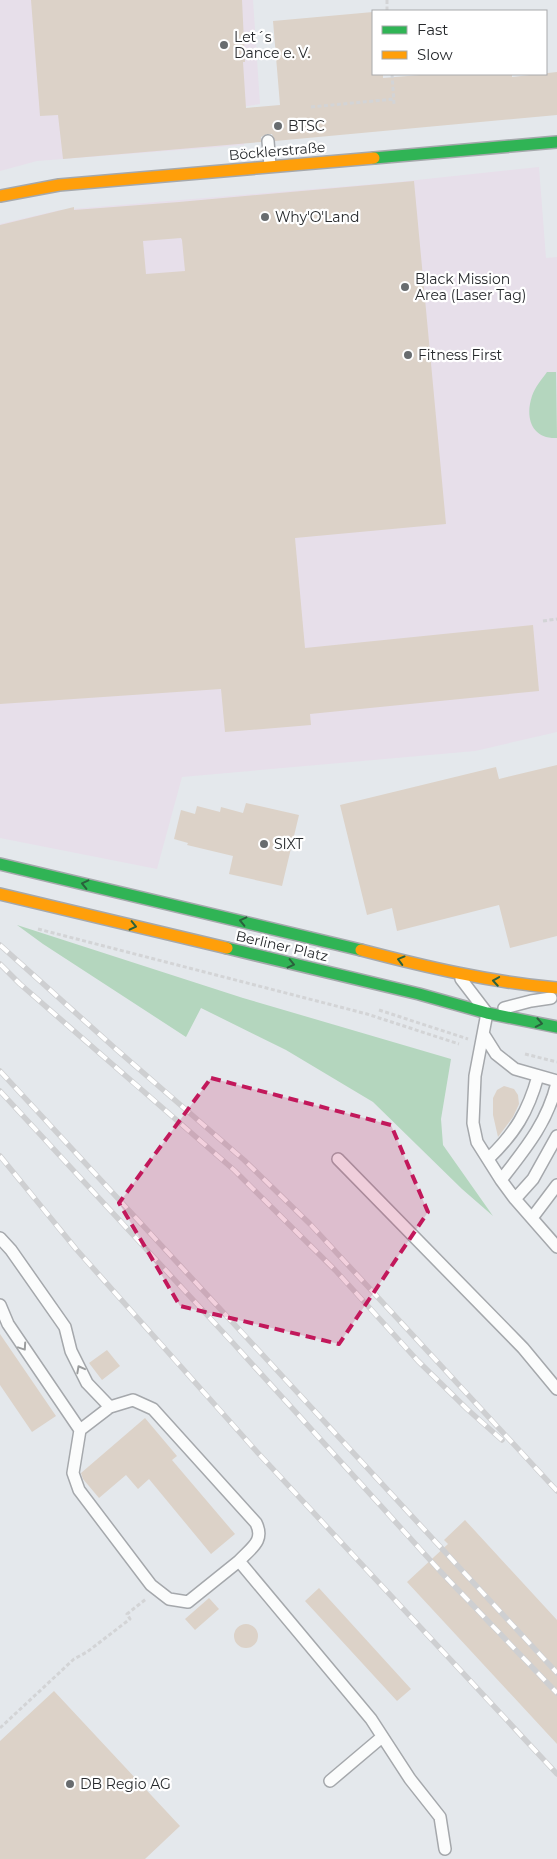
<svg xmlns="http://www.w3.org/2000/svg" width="557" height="1859" font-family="Montserrat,sans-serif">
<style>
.industrial{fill:#e7dfea}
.green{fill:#b4d6be}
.building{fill:#dcd2c8;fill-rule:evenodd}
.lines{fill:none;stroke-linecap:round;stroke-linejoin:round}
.lane-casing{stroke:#a5a8ac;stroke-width:14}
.fast-casing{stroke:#a5a8ac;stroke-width:14}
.slow-casing{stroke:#a5a8ac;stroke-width:14}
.path{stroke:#d3d4d6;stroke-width:3;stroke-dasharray:4 2.5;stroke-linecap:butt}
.lane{stroke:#fbfcfc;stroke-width:11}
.fast{stroke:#30b455;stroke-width:11}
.slow{stroke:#ff9f0a;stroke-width:11}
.rail-casing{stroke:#cecfd1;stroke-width:5.5}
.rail{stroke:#fff;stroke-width:4;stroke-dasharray:11;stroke-linecap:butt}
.oneway{stroke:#2a613c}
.oneway2{stroke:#9b9d9e}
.marked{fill:#c2185b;fill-opacity:0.2;stroke:#c2185b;stroke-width:4;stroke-dasharray:10 6;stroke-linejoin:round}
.poi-dot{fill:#686c6f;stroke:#fff;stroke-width:2}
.labels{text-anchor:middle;stroke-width:4.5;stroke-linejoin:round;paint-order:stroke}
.poi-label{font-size:14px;fill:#26292c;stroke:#fff;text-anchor:start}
.street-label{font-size:14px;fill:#26292c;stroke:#fff}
</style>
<rect width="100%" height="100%" fill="#e4e8ec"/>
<path class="industrial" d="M0 0H253L260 104 242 107 244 145 37 161 0 171Z
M539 167 546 258 557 257V732L475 751 182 777 157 869 0 838V224L60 210 398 182Z"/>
<path class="green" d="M547 372H556L557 438C531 439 525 417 532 396 535 387 542 379 547 372Z
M17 925 243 998 451 1059 441 1119 443 1145 493 1216 462 1189 373 1102 286 1050 201 1008 186 1037 43 944Z"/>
<path class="building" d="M31 0H242L245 62H243L246 108 280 105 273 21 373 12V74H383V78L432 74H512V77L557 72V115L275 141 272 134H267L261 137V142L63 159 58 115 40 116Z
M414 181 446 524 295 538 305 648 533 625 539 691 310 714 311 725 225 732 221 689 0 704V225L74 207V210L179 202ZM181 238 182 240 185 271 146 274 143 241Z
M557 765V936L510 948 499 905 397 931 392 908 367 915 340 805 496 767 499 779Z
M246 803 299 815 282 886 229 874 233 856 187 845 188 843 174 839 181 810 195 814 197 806 220 812 221 807 243 813Z
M504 1086 514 1089 518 1095 519 1104 513 1117 498 1137 493 1115V1098L497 1090Z
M0 1334 56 1416 32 1432 0 1385Z
M107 1350 120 1366 102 1380 89 1363Z
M145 1418 177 1456 172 1460 235 1534 211 1554 149 1479 138 1489 126 1475 99 1498 83 1479 81 1473Z
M465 1520 557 1620V1744L407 1582 448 1544 444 1540Z
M319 1588 411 1689 397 1701 305 1601Z
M209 1598 219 1609 195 1630 185 1619Z
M234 1636a12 12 0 1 1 24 0a12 12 0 1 1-24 0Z
M54 1691 180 1826 145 1859H0V1741Z"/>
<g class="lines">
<defs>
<path id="lane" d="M268 141 270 166
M461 979 487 1013 475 1076 473 1123 477 1142 501 1180 515 1199 557 1247
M504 1008 531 1001 551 998
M484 1035 496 1054 515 1069 557 1081
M338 1159 523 1348 557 1389
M488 1159C515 1133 528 1112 538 1076
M501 1180C526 1148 547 1123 557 1083
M515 1199 533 1179 557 1136
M532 1218 557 1185
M0 1238 11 1250 65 1327 71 1351 87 1383 110 1407
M0 1305 8 1324 80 1430
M239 1561 188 1602 169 1599 151 1585 79 1490 73 1473 80 1430 110 1407 133 1400 153 1409 256 1523C265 1541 251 1548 239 1561L371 1719 410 1779 440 1817 445 1849
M330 1781 382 1737"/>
<path id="fast" d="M374 158 557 142
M0 864 361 950
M227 948 419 994 487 1013 557 1027"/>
<path id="slow" d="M0 196 59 185 374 158
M0 894 227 948
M361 950C426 967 490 982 557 988"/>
</defs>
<use href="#lane" class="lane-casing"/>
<use href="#fast" class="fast-casing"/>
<use href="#slow" class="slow-casing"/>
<path class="path" d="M387 0V11
M392 74 394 104
M311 107 394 99
M543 621 557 619
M38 929 367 1014 459 1044
M379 1010 468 1039
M525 1054 557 1062
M0 1728 74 1659 87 1652 130 1619 127 1614 146 1599"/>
<use href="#lane" class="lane"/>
<use href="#fast" class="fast"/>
<use href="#slow" class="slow"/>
<defs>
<path id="rail" d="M0 945 117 1050 244 1160 310 1224 557 1491
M0 964 20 984 234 1170 335 1270 418 1361 467 1409 502 1440
M0 1071 557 1673
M0 1091 233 1343 440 1571 557 1693
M0 1156 76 1249 258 1453 557 1774"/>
</defs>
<use href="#rail" class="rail-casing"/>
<use href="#rail" class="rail"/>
</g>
<defs><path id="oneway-chevron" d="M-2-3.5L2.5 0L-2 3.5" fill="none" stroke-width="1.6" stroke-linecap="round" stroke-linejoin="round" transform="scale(1.25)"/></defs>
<g class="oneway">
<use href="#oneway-chevron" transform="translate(85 884) rotate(-167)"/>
<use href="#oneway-chevron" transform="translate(243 921) rotate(-167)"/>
<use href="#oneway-chevron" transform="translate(133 926) rotate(13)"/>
<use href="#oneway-chevron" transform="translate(401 960) rotate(-165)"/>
<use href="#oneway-chevron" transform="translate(291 964) rotate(13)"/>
<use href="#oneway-chevron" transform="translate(496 981) rotate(-171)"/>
<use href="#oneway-chevron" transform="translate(539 1023) rotate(11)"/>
</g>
<g class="oneway2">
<use href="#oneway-chevron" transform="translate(23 1347) rotate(56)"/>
<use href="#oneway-chevron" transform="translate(80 1369) rotate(-118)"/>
</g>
<path class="marked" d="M211 1078 391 1125 428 1212 339 1344 180 1306 119 1203Z"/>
<g class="poi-dot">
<circle cx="224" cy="45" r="5"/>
<circle cx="278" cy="126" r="5"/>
<circle cx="265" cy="217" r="5"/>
<circle cx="405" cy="287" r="5"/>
<circle cx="408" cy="355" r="5"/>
<circle cx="264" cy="844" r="5"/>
<circle cx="70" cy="1784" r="5"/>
</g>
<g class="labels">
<g class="poi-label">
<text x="234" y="42">Let´s<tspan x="234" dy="16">Dance e. V.</tspan></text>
<text x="288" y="131">BTSC</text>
<text x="275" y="222">Why'O'Land</text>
<text x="415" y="284">Black Mission<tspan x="415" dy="16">Area (Laser Tag)</tspan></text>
<text x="418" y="360">Fitness First</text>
<text x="274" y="849">SIXT</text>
<text x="80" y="1789">DB Regio AG</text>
</g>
<g class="street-label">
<text transform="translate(277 151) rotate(-5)" y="5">Böcklerstraße</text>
<text transform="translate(282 946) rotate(13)" y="5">Berliner Platz</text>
</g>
</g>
<rect x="372" y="10" width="175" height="65" fill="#ffffff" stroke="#a8a9ab"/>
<rect x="382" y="26" width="25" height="8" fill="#30b455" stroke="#a8a9ab"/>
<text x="417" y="35" font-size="15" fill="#26292c">Fast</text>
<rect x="382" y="51" width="25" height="8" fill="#ff9f0a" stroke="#a8a9ab"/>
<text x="417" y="60" font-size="15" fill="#26292c">Slow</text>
</svg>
